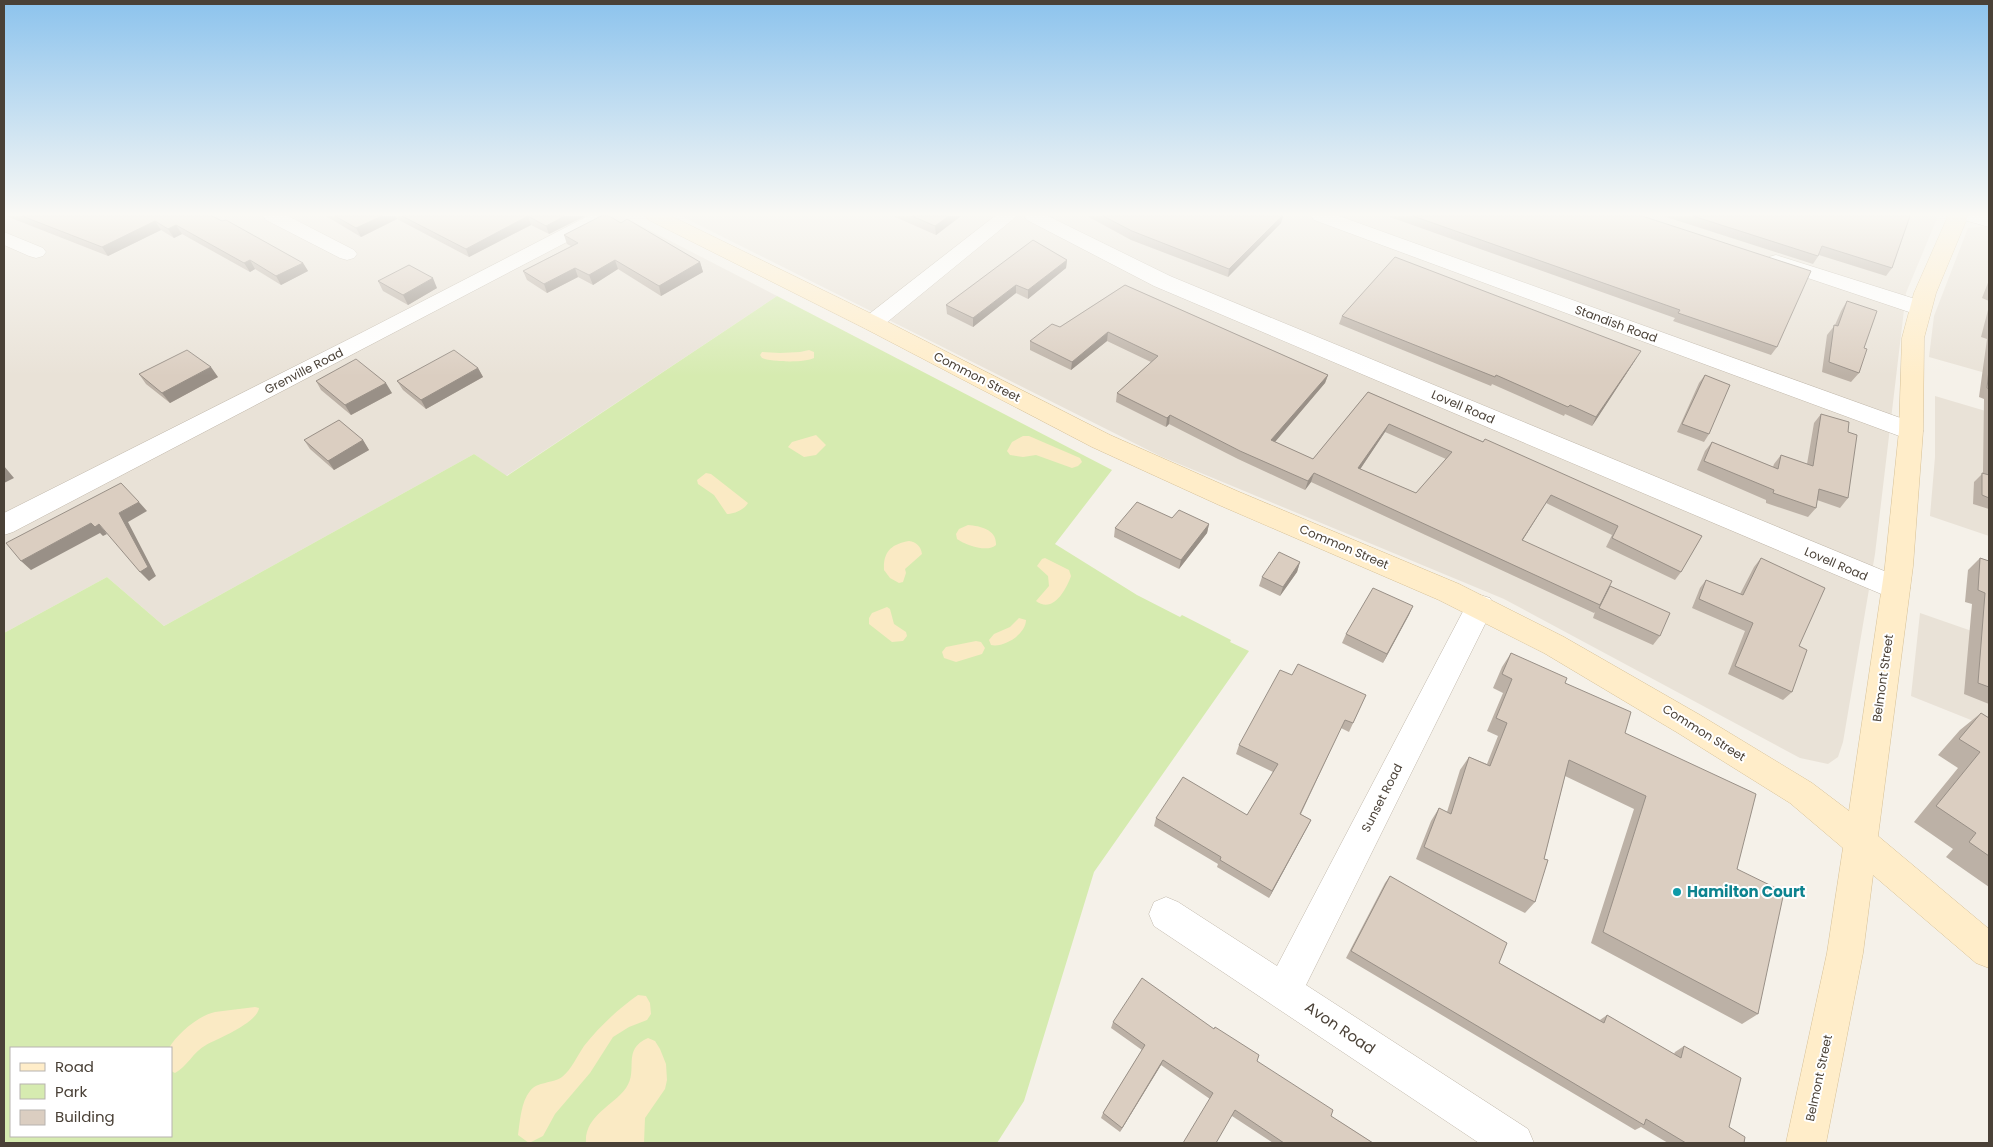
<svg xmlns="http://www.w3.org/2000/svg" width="1993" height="1147" font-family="Poppins,sans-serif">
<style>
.residential{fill:#e9e2d7}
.green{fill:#d6ebb0;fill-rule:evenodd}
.sand{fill:#faeac4}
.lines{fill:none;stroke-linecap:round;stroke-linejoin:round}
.minor-casing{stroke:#c1b8ab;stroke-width:1}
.secondary-casing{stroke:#d7c197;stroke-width:1}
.minor{fill:#fff;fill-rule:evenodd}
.secondary{fill:#ffedc9;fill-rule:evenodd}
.wall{fill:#bcb1a6;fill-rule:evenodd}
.shaded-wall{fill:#999087}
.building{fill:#dbcec1;stroke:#999087;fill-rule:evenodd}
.culture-dot{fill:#0f9aa8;stroke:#fff;stroke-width:2}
.labels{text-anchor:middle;stroke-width:4;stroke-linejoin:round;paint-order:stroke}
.street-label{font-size:12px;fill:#4a4137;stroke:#fff}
.near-culture-label{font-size:15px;font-weight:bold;fill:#0d838f;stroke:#fff;text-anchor:start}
.near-street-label{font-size:15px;fill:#4a4137;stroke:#fff}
</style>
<rect width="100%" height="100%" fill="#f5f1e9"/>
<path class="residential" d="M4 216H622L777 296 506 476 474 454 164 626 107 577 4 633Z
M681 216H1938L1906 293 1875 554 1843 742 1838 757 1828 764 1800 758 1504 599 1160 456Z
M1989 226V374L1929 357 1934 316 1968 228Z
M1935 396 1989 412V536L1930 516 1935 457Z
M1920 613 1989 637V730L1971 720 1911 696Z"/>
<path class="green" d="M777 296 1112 470 1055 544 1137 595 1180 617 1182 615 1231 640 1230 642 1249 651 1094 872 1024 1101 997 1143H4V633L107 577 164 626 474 454 507 476ZM11 1048H171V1136H11Z"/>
<path class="sand" d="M809 350 814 352V358C805 363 771 362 762 358L760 355 762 352 780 353 800 352Z
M816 435 826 445 816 455 804 457 788 447 792 442Z
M1023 436H1029L1080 458 1082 462 1078 466 1072 468 1036 455 1023 457 1010 455 1007 451 1012 442Z
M706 473 711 474 748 503C744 510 734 514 727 514L714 495 698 484 697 480Z
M968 525C981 526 997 530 996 545 988 553 965 545 957 539L956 534 959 529Z
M909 541C916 542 921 546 922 554L905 569 906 573 903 582 899 583 890 578 884 570C883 551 892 544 909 541Z
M1045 558 1069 570 1071 576C1066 590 1053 614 1036 601L1049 586 1048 576 1037 566 1042 559Z
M887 607 890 609 894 624 906 632 907 636 903 641 892 642 869 624V618L872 613Z
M1019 618 1026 620C1026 634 1004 648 991 645L989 640 994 634 1010 627Z
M976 641 981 642 985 648 982 654 956 662 944 658 942 652 946 647Z
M638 995 646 996 650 1003 651 1014 647 1020 629 1027 613 1037 590 1073 555 1114 543 1136 529 1143 518 1135C520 1121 521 1102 530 1091 538 1081 552 1084 562 1077 572 1069 577 1056 584 1046 599 1027 618 1009 638 995Z
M255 1007 259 1008C257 1023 219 1038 206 1045 193 1052 187 1067 175 1073L171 1071V1048H169C177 1034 199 1015 215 1012 228 1010 242 1009 255 1007Z
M648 1038 655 1041 660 1049 666 1064 667 1080 665 1089 645 1118 644 1143H586C584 1116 613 1106 626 1088 639 1070 621 1050 648 1038Z"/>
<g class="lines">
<defs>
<path id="minor" d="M263 216H288L354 250 357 254 354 258 347 260 340 258 266 220Z
M588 216H612L609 220 13 532 4 535V513L363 332Z
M995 216H1017L880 328 872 330 864 328 861 323 864 318Z
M1024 216H1048L1170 276 1906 580 1910 588 1906 596 1896 599 1886 596 1154 286 1027 220Z
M1311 216H1339L1920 425 1923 431 1920 437 1911 439 1902 437 1314 220Z
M1961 216H1989V227L1964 220Z
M4 232 43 248 46 252 43 256 36 258 29 256 4 245Z
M1776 255 1928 303 1931 308 1928 313 1920 315 1912 313 1769 265 1766 261 1769 257Z
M1480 595 1490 598 1494 606 1306 985 1528 1129 1534 1143H1479L1154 926 1149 914 1154 902 1166 897 1178 902 1277 966 1470 598Z"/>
<path id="secondary" d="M646 216H671L880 318 1110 435 1237 491 1459 584 1564 637 1700 715 1812 783 1849 811 1885 566 1899 431 1902 338 1914 293 1948 216H1968L1936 293 1924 338 1923 431 1913 566 1878 836 1989 929V968L1976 963 1873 875 1863 953 1826 1143H1786L1827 953 1843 848 1790 803 1678 733 1544 653 1439 600 1219 505 1092 447 864 328 649 220Z"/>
</defs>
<use href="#minor" class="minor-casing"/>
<use href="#secondary" class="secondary-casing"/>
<use href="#minor" class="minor"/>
<use href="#secondary" class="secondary"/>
</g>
<path class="wall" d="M6 216H212L303 263 308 271 281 285 255 269 250 272 182 234 174 238 161 230 108 256Z
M326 216H585L549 234 531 225 469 257 397 219 361 237Z
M893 216H961L936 235Z
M1087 216H1283L1281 223 1228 277 1131 240Z
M1387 216H1642L1777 347 1771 355 1673 321 1675 318Z
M1663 216H1910L1892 268 1886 276 1819 255 1813 264Z
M621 223 700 262 703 272 661 296 618 269 593 285 578 277 547 293 527 280 523 271 571 246 567 244 564 235Z
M1067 260 1066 268 1028 299 1016 293 973 327 947 314 946 305Z
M1989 280V301L1982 298Z
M378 281 437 288 408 305 383 291Z
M1125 285 1328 375 1325 383 1275 442 1313 459 1368 392 1702 536 1681 572 1675 580 1606 547 1612 535 1546 503 1522 541 1609 588 1660 636 1653 645 1593 618 1595 612 1594 613 1311 482 1305 490 1238 459 1169 424 1166 427 1116 402 1117 393 1151 362 1107 341 1071 370 1030 350V341L1060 327ZM1385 432 1446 459 1416 493 1360 469Z
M1847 301 1864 348 1859 373 1851 382 1822 372 1827 335 1835 325 1841 311Z
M1989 306V509L1973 504 1974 482 1983 473 1984 399 1979 397 1987 339 1981 337Z
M1342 316 1636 359 1592 426 1565 414 1564 416 1492 384 1491 386 1339 324Z
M478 368 483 377 426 409 403 390 397 381Z
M139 374 218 377 170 403 146 384Z
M1705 375 1709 434 1704 442 1677 432 1699 383Z
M316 381 392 393 351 415 321 390Z
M1821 414 1848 432V498L1840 508 1817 500 1816 508 1808 517 1766 503V500L1697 470 1705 451 1712 442 1773 467 1774 464 1781 455 1807 464 1814 423Z
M304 440H363L369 450 334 470 310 449Z
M1172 518 1209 524 1207 533 1179 569 1114 537 1115 528Z
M1761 558 1799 646 1792 692 1783 700 1728 674 1745 631 1692 608 1700 588 1706 580 1740 594 1754 567Z
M1980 558 1989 561V704L1964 694 1972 604 1965 602 1968 570Z
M1300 562 1297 572 1280 596 1259 586 1262 577Z
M1413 606 1383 663 1342 643 1346 634Z
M1511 653 1565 683 1625 733 1737 869 1758 1014 1742 1024 1591 943 1634 809 1565 776 1544 859 1535 902 1525 913 1416 859 1431 821 1439 808 1447 812 1460 770 1469 757 1487 764 1498 736 1487 731 1503 693 1493 688 1502 667Z
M1292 675 1366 695 1349 732 1341 728 1301 814 1311 820 1269 898 1217 867 1218 864 1154 826 1156 818 1247 815 1273 772 1236 754 1239 745Z
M1981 713 1989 718V887L1946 857 1953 849 1914 822 1958 768 1938 755 1960 730Z
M1390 876 1499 963 1600 1020 1607 1015 1674 1054 1675 1052 1684 1046 1729 1127 1744 1143H1668L1641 1127 1635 1130 1346 958 1385 883Z
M1113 1022 1257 1061 1331 1116 1373 1143H1273L1232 1116 1210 1099 1161 1065 1120 1132 1101 1118 1103 1113 1142 1050 1111 1028Z"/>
<path class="shaded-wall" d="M382 216H395L397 219 361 237 356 228Z
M528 216 531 225 469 257 466 249Z
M565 216H585L549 234 546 226Z
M949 216H961L936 235 935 226Z
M1282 216H1283L1281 223 1228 277 1229 269Z
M155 221 161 230 108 256 102 247Z
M176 225 182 234 174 238 168 229Z
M250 260 255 269 250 272 244 263Z
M615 260 618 269 593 285 589 275Z
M1067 260 1066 268 1028 299V290Z
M700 262 703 272 661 296 659 286Z
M303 263 308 271 281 285 276 276Z
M575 268 578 277 547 293 544 284Z
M433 278 437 288 408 305 403 295Z
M1016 285V293L973 327V318Z
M1108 332 1107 341 1071 370 1072 362Z
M1641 351 1636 359 1592 426 1596 417Z
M211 367 218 377 170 403 162 393Z
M478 368 483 377 426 409 421 400Z
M1328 375 1325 383 1269 449 1271 440Z
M386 383 392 393 351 415 345 405Z
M1170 415 1169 424 1166 427 1167 418Z
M1389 424 1385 432 1355 477 1358 468Z
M363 440 369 450 334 470 328 461Z
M4 466 14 478 4 483Z
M1314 473 1311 482 1305 490 1308 481Z
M1551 495 1546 503 1517 549 1522 540Z
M139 502 147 511 128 522 156 576 149 581 140 572 119 513Z
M91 523 99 524 107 534 103 536 100 533 31 570 21 561Z
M1209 524 1207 533 1179 569 1181 560Z
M1300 562 1297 572 1280 596 1283 587Z
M1413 606 1409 615 1383 663 1387 654Z
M1311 820 1307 828 1269 898 1272 891Z
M1163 1060 1161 1065 1120 1132 1122 1128Z"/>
<path class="building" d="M22 216H212L222 221 226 220 303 263 276 276 250 260 244 263 176 225 168 229 155 221 102 247Z
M335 216H382L356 228Z
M402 216H565L546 226 528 216 466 249Z
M601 216H609L621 223 627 219 700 262 659 286 615 260 589 275 575 268 544 284 523 271 578 243 564 235Z
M912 216H949L935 226Z
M1103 216H1282L1229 269 1132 231Z
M1413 216H1642L1811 271 1777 347 1678 313 1680 310Z
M1693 216H1910L1892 268 1822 246 1818 256Z
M1033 240 1067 260 1028 290 1016 285 973 318 946 305Z
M1395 257 1641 351 1596 417 1570 405 1568 407 1496 375 1495 377 1342 316Z
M409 265 433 278 403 295 378 281Z
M1125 285 1328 375 1271 440 1313 459 1368 392 1483 442 1485 439 1702 536 1681 572 1612 538 1618 526 1551 495 1522 540 1612 581 1600 605 1314 473 1308 481 1240 451 1170 415 1167 418 1117 393 1158 356 1108 332 1072 362 1030 341 1052 324 1060 327ZM1389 424 1452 452 1416 493 1358 468Z
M1847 301 1877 311 1864 348 1867 349 1859 373 1829 362 1834 325 1838 326Z
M187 350 211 367 162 393 139 374Z
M454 350 478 368 421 400 397 381Z
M356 359 386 383 345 405 316 381Z
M1989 370V389L1987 388Z
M1705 375 1730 385 1709 434 1682 424Z
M1821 414 1849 422 1848 432 1857 435 1848 498 1819 489 1816 508 1773 493 1774 490 1704 461 1712 442 1778 469 1781 455 1813 466Z
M339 420 363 440 328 461 304 440Z
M1982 473 1989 475V498L1982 495Z
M121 483 139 502 119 513 148 567 140 572 99 524 95 527 91 523 21 561 6 543Z
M1137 502 1172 518 1179 510 1209 524 1181 560 1115 528Z
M1279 552 1300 562 1283 587 1262 577Z
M1761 558 1825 588 1799 646 1807 650 1792 692 1735 666 1753 623 1699 599 1706 580 1743 595Z
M1980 558 1989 561V687L1978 683 1985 593 1978 590Z
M1610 586 1670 613 1660 636 1599 608Z
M1373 588 1413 606 1387 654 1346 634Z
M1511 653 1567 678 1565 683 1631 712 1625 733 1756 794 1737 869 1784 892 1758 1014 1603 932 1646 796 1569 760 1544 859 1548 860 1535 902 1424 847 1439 808 1451 814 1469 757 1490 766 1507 723 1496 718 1512 679 1502 674Z
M1298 664 1366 695 1353 723 1345 720 1300 814 1311 820 1272 891 1220 860 1221 857 1156 818 1183 777 1247 815 1278 764 1239 745 1280 670 1292 675Z
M1981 713 1989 718V856L1969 842 1976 833 1936 806 1980 752 1959 739Z
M1390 876 1507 943 1499 963 1604 1023 1607 1015 1681 1058 1684 1046 1741 1078 1729 1127 1745 1137 1744 1143H1686L1646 1119 1644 1125 1351 951Z
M1142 978 1214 1029 1215 1027 1259 1055 1257 1061 1333 1110 1331 1116 1373 1143H1284L1235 1110 1216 1143H1183L1213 1093 1163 1060 1122 1128 1103 1113 1145 1045 1113 1022Z"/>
<linearGradient id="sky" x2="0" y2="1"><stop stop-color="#8cc3ed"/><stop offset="0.57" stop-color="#faf9f5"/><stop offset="1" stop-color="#faf9f5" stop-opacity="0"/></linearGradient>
<rect width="1993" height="376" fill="url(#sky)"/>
<circle class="culture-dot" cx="1677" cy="892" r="5"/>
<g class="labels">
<g class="street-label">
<text transform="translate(1616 324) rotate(20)" y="4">Standish Road</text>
<text transform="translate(304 371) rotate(-27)" y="4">Grenville Road</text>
<text transform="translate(977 377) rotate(27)" y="4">Common Street</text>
<text transform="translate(1463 407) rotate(23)" y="4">Lovell Road</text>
<text transform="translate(1344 547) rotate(23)" y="4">Common Street</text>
<text transform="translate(1836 564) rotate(23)" y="4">Lovell Road</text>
<text transform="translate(1883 678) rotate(-82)" y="4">Belmont Street</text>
<text transform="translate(1704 733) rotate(32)" y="4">Common Street</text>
<text transform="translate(1382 798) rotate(-63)" y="4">Sunset Road</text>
<text transform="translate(1819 1078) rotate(-78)" y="4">Belmont Street</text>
</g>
<g class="near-culture-label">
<text x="1687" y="897">Hamilton Court</text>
</g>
<g class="near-street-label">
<text transform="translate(1340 1028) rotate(34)" y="5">Avon Road</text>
</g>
</g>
<rect width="1993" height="1147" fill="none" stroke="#4a4137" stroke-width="10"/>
<rect x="10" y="1047" width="162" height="90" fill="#ffffff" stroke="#b7b3af"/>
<rect x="20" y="1063" width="25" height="8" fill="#ffedc9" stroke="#b7b3af"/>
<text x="55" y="1072" font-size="15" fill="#4a4137">Road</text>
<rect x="20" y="1084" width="25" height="15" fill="#d6ebb0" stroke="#b7b3af"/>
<text x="55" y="1097" font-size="15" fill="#4a4137">Park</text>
<rect x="20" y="1110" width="25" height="15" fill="#dbcec1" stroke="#b7b3af"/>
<text x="55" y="1122" font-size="15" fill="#4a4137">Building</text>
</svg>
